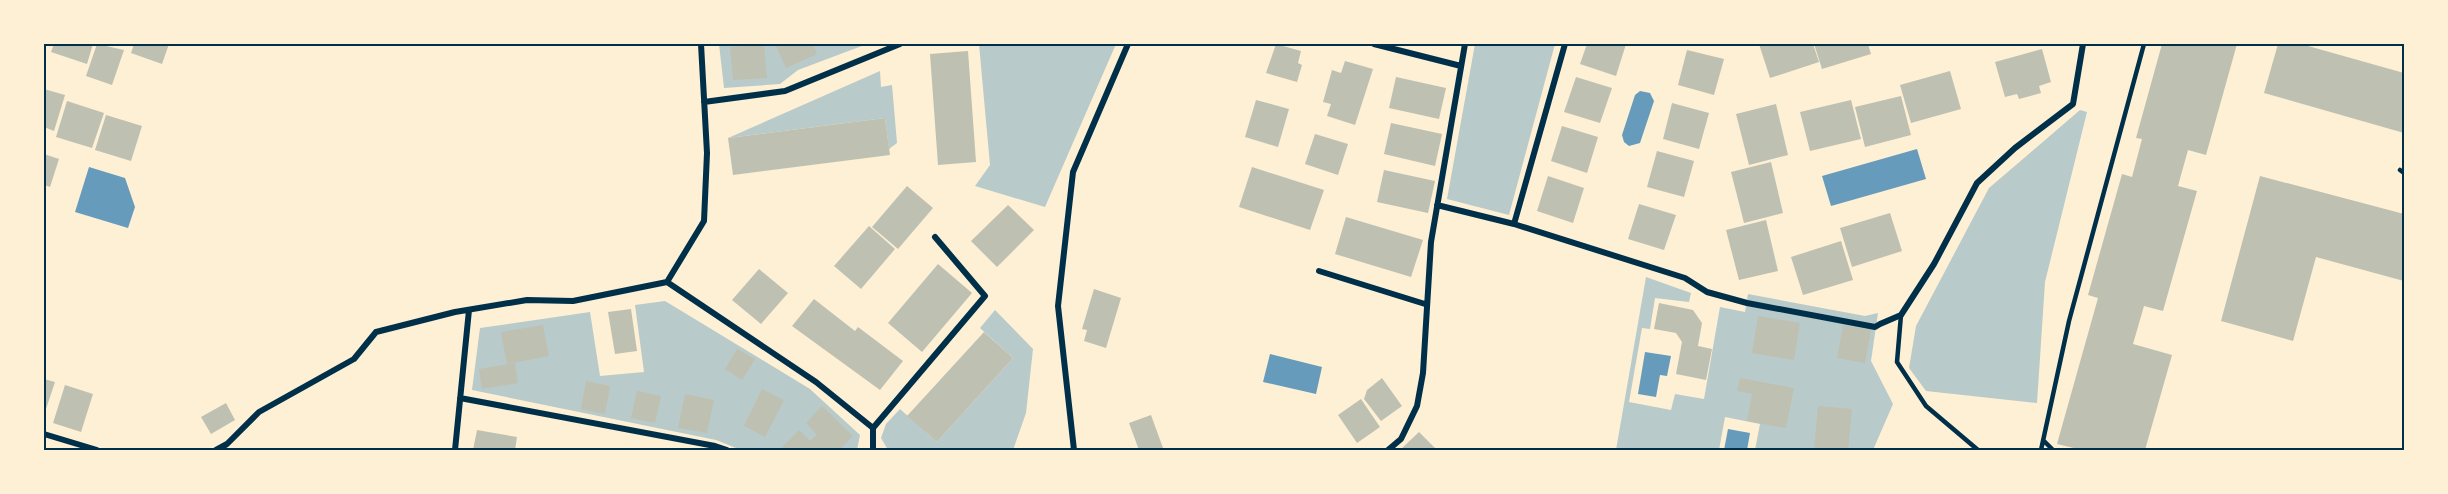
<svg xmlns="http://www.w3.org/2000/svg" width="2448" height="494" font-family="'Playfair Display',serif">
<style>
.green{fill:#b9caca}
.water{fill:#669bbc}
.building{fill:#bec0b2}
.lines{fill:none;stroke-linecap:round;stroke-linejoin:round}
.service{stroke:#003049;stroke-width:4.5}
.minor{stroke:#003049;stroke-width:6}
.neatline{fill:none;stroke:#003049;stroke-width:2}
</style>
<rect width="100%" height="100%" fill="#fdf0d5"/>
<path class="green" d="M719 44H867L798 70 780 84 724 88Z
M979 44H1116L1045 207 975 186 990 165Z
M1475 44H1555L1509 215 1447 199Z
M880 71 881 87 892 85 897 143 889 149 885 118 728 138Z
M2080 110 2087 112 2045 282 2037 403 1926 391 1909 368 1916 326 1989 188Z
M1646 277 1691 293 1689 302 1655 298 1650 329 1642 328 1629 402 1671 410 1675 394 1704 399 1720 307 1745 312 1748 294 1865 316 1878 313 1871 361 1893 404 1873 450H1755L1760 424 1725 417 1719 450H1616Z
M665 301 810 389 860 435 857 450H741L716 440 472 390 480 328 590 312 600 376 644 372 635 305Z
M995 310 1033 349 1026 413 1013 450H888L881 438 886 424 900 409 937 442 1013 358 980 328Z"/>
<path class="water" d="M1640 91 1650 93 1654 101 1640 143 1629 146 1624 142 1622 135 1635 95Z
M1917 149 1926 179 1831 206 1822 176Z
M89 167 125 178 135 207 128 228 75 212Z
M1645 352 1671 356 1667 376 1660 375 1656 397 1638 394Z
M1270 354 1322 367 1316 394 1263 382Z
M1728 429 1750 433 1747 450H1724Z"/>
<path class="building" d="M54 44H93L87 64 51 52Z
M97 44 124 50 112 85 86 76Z
M134 44H169L162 64 131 53Z
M764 44 767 78 733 80 730 47Z
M775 44H813L817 54 786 68Z
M1276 44 1301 51 1298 63 1302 65 1297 82 1266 73Z
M1587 44H1626L1616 76 1580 64Z
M1759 44H1813L1819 62 1770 78Z
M1814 44H1868L1871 54 1822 69Z
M2162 44H2237L2206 155 2188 150 2178 186 2197 191 2163 311 2144 306 2133 344 2172 355 2145 450H2082L2057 444 2098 298 2088 295 2122 174 2132 177 2142 139 2136 138Z
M2278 44H2301L2404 73V133L2264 93Z
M2042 49 2051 82 2039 86 2041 93 2019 99 2017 94 2005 97 1995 62Z
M1687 50 1724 59 1714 95 1678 85Z
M968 51 976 162 938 165 930 54Z
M1345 61 1373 69 1355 125 1327 116 1331 104 1323 102 1332 70 1341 73Z
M1950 71 1961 109 1911 123 1900 85Z
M1396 77 1446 88 1439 119 1389 108Z
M1576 77 1612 88 1600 123 1564 112Z
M44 89 65 95 54 131 44 127Z
M1901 96 1911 135 1865 147 1855 107Z
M1256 100 1289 109 1278 147 1245 137Z
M1851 100 1861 139 1810 151 1800 112Z
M67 101 104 113 92 148 56 137Z
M1672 103 1709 113 1699 149 1663 139Z
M1776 104 1788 155 1749 165 1736 114Z
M106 115 142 126 131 161 95 150Z
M885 118 890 155 733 175 728 138Z
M1391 123 1442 134 1435 166 1384 154Z
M1562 126 1598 137 1587 173 1551 161Z
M1315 134 1348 144 1338 175 1305 164Z
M1657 151 1694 161 1684 197 1647 187Z
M44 154 59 159 50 187 44 185Z
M1771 162 1783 213 1744 223 1731 172Z
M1252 167 1324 190 1310 230 1239 207Z
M1384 170 1435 181 1428 213 1377 202Z
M1548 176 1584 188 1573 223 1537 211Z
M2260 176 2404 214V281L2316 257 2293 341 2221 321Z
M907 186 933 208 898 249 872 227Z
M1639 204 1676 215 1664 250 1628 239Z
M1008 205 1034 230 997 267 971 241Z
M1890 213 1902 251 1852 267 1840 228Z
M1346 217 1423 240 1411 277 1335 254Z
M1766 220 1778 271 1739 280 1726 230Z
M869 226 895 249 861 289 834 266Z
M1841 241 1853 280 1803 295 1791 257Z
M938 264 972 293 922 352 888 323Z
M759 269 788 293 761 324 732 300Z
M1094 289 1121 298 1106 348 1084 341 1087 330 1082 329Z
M814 299 855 331 858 327 903 361 880 390 792 326Z
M1659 303 1693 310 1702 323 1698 346 1712 349 1706 380 1676 374 1682 342 1676 333 1654 329Z
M631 309 637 351 615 354 608 312Z
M1758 316 1800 323 1794 360 1752 353Z
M543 325 549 356 507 364 501 332Z
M1843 325 1871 330 1865 363 1837 358Z
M984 332 1013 358 937 442 907 416Z
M737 349 755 359 742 380 725 369Z
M515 363 518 383 482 389 479 369Z
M1382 378 1402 406 1381 421 1364 399 1367 390Z
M1740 378 1794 388 1786 428 1747 421 1752 394 1737 391Z
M44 379 55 382 44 415Z
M586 381 610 386 605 414 581 409Z
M65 385 93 394 81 432 53 423Z
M762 389 784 400 765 437 744 426Z
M637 391 661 396 655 423 631 418Z
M685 394 714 400 707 433 678 428Z
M1361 399 1380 427 1357 443 1338 415Z
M226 403 235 420 211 434 201 417Z
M822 406 853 436 839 450H786L782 447 799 430 810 441 817 435 806 423Z
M1818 406 1852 409 1848 450H1814Z
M1151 415 1163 448 1139 450 1129 423Z
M477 430 517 437 515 450H473Z
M1419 432 1437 450H1400Z"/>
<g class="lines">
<path class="service" d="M2400 170 2404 173
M1901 315 1897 362 1926 406 1978 450
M2044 441 2053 450
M2041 450 2069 321 2144 44"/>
<path class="minor" d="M1374 44 1461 66
M704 102 785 91 900 44
M1437 205 1514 224 1685 278 1707 292 1747 303 1875 327 1880 324 1901 315 1934 264 1977 183 2015 148 2073 104 2083 44
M1514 224 1565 44
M1319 271 1425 304
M667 282 816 382 873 428V450
M460 398 715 446 727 450
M873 428 985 296 935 237
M44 434 97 450
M216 450 227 444 259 412 354 359 376 332 455 312 527 300 573 301 667 282 704 221 707 153 701 44
M455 450 469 310
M1074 450 1058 306 1073 172 1128 44
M1388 450 1401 439 1417 406 1423 373 1431 242 1465 44"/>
</g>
<rect width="2448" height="494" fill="none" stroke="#fdf0d5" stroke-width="90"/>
<rect x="45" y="45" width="2358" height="404" class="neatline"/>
</svg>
